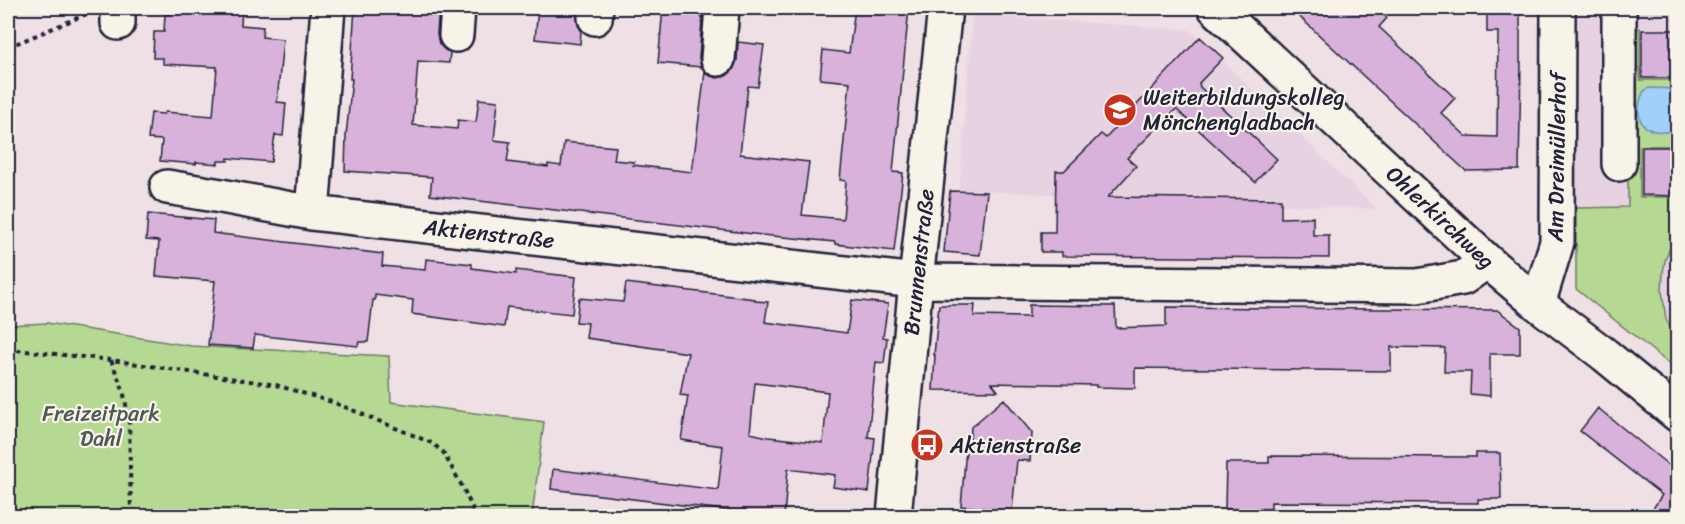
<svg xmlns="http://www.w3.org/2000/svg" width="1685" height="524" font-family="Sriracha,sans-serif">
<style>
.built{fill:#e7d2e1}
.green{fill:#b5d892;stroke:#6c7d66;stroke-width:1.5}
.water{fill:#a0d1fc;stroke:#6e8baf;stroke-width:1.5}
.building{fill:#d8b2da;stroke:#22223b;stroke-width:1.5;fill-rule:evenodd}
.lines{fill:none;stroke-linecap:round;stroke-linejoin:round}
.minor-casing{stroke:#22223b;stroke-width:38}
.path{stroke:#22223b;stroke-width:4;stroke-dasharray:4.5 4.5;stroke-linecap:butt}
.minor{stroke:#f7f3e8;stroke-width:33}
.labels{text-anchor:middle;stroke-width:4.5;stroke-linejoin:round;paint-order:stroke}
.poi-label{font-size:22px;fill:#22223b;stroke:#f7f3e8;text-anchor:start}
.street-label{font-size:22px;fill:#22223b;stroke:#f7f3e8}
.park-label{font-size:22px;fill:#4e5955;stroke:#f7f3e8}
</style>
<rect width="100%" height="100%" fill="#eee0e4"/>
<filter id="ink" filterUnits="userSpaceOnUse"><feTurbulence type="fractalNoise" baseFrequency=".0167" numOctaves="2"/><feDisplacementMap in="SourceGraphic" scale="12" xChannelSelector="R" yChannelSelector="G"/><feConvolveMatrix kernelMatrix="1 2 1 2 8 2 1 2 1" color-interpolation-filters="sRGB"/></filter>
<g filter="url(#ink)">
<path class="built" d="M1577 8H1677V373L1575 289Z
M973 14 1190 30 1377 209 959 190Z"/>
<path class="green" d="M1640 28V80H1677V146H1640V197H1677V236L1669 250 1665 261 1663 272 1662 291 1666 319 1677 340V370L1576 289V208L1628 207V29Z
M47 323 191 346 389 356 391 402 544 422 532 516H8V325Z"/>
<path class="water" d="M1649 88 1677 89V132C1662 132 1641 134 1639 114 1638 105 1640 99 1644 91Z"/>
<path class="building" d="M171 8 223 9V8H242L241 25 263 27 262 37 283 39 277 102 286 103 283 136 275 135 271 162 228 158V161H218V164L196 162V164L160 161 162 140 148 139 151 113 164 114 165 112 213 116 217 67 163 64V58H153L154 32H164L165 14H171Z
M355 8 384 11V8H439L437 34 439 44 445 50 450 52 449 63 418 61 413 125 457 129 458 120 476 122 479 99 498 101 494 140 510 142 507 162 548 167V164L561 166 564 142 616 147 614 160 634 162 633 165 692 172 705 72 708 75 717 78 726 76 733 70 737 60 738 42 764 45 758 87 748 86 740 154 809 162 802 215 843 219 846 181 840 180 850 82 820 79 823 50 849 53 855 8H909L893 172 903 173 894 251 835 244V242L762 235 430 195 432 177 345 171 346 136 352 79H350Z
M538 8H577L578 25 581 30 580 44 535 39Z
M663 8H703L699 58 701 67 658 63Z
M1290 8H1375L1387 18 1379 27 1455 98 1441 113 1466 136 1497 137 1498 32H1487V8H1520V62H1521L1519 170 1466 171Z
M1642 30H1677V78H1642Z
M1200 37 1223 58 1199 83 1200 87 1277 159 1255 182 1176 109 1127 158 1136 166 1108 197 1281 199V218L1313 217V235H1329V258L1062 256V252H1041V232H1055L1056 171H1064L1101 134 1106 138Z
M1642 147H1677V196L1642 195Z
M950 191 987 192 980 255 944 252Z
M148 214 214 220 213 233 383 254 382 266 425 270 426 259 472 264V268L516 274V270L576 277 572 314 507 307 504 327 412 314 413 300 375 295V300H373L368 342H359L358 346 255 335 253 348 208 345 215 281 156 276 159 241 146 240Z
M626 283 755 299V301L768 302 765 322 847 333 852 300 888 304 883 337 887 338 884 363 876 362 868 437 875 438 869 492 833 487 835 475 788 469 784 516H748V513L551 489 553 469 718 490 723 446 681 440 688 396 680 395 688 353 586 338 588 323 576 322 579 298 623 302ZM755 383 828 392 823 443 768 437 750 433Z
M939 305H975L974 316 1029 317V305L1115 306 1116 328 1166 326V307L1497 310 1520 327V354H1490V396L1470 394 1471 372H1444L1445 348 1391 347V371L1135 368V388L1096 387V385L992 383 998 391 933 390 935 355H934Z
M1004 399 1032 433 1030 461 1017 460 1012 511 961 506 967 438 970 439 971 427Z
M1598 408 1677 472V516H1648L1662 495 1580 431Z
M1476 453H1500L1501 499H1478V503L1271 502V509H1225L1226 463H1269V456L1476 457Z"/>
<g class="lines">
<defs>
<path id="minor" d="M1215 8 1487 261 1538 304 1605 355 1678 415
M1619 8V164
M595 18 596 8
M118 23V8
M456 35 458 8
M718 59 722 8
M167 187 221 196 312 213 916 281 1417 286 1463 278 1487 261
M312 213 328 8
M1538 304 1557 242 1558 8
M894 516 916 281 945 8"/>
</defs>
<use href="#minor" class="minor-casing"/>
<path class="path" d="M8 47 89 13
M8 349 111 360 276 385 335 403 432 443 443 452 462 486 476 516
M111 360 123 390 129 419 131 516
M383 516V514H390"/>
<use href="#minor" class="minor"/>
</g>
</g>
<defs>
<symbol id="university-disc" viewBox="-11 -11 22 22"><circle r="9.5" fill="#c8321e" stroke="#f7f3e8"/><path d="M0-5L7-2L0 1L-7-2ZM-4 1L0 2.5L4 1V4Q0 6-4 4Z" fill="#fff"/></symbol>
<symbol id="bus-disc" viewBox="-11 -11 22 22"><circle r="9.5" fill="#c8321e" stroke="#f7f3e8"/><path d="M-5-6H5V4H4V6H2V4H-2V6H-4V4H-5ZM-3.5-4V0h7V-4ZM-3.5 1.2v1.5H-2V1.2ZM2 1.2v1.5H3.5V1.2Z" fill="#fff"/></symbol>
</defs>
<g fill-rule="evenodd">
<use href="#university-disc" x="1101" y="91" width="38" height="38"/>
<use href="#bus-disc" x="908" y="426" width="38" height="38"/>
</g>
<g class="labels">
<g class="poi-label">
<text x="1143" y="105">Weiterbildungskolleg<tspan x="1143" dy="25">Mönchengladbach</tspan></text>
<text x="950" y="453">Aktienstraße</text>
</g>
<g class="street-label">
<text transform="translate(1556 157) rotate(-89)" y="8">Am Dreimüllerhof</text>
<text transform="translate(1441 217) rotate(43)" y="8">Ohlerkirchweg</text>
<text transform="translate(489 233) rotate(6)" y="8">Aktienstraße</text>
<text transform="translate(918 262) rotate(-84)" y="8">Brunnenstraße</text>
</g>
<g class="park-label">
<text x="101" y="421">Freizeitpark<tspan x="101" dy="25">Dahl</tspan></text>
</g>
</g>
<rect width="1685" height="524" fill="none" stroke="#f7f3e8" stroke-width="30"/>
<rect x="15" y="15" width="1655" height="494" fill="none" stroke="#22223b" stroke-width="2" filter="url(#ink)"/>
</svg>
